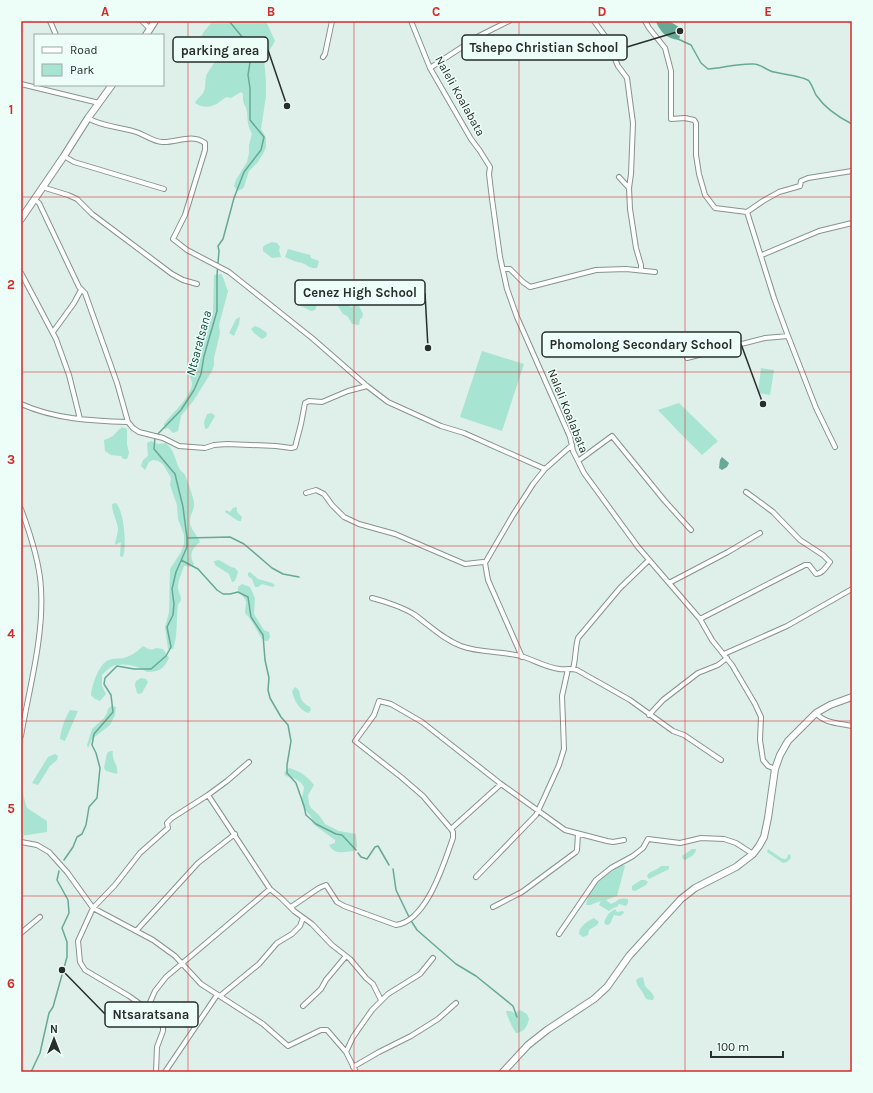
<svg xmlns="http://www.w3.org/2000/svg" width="873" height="1093" font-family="Karla,sans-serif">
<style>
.green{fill:#a8e4d2}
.water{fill:#67a996}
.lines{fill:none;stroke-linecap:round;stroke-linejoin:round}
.stream{stroke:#67a996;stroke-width:1.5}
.street-casing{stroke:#85948f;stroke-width:6}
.secondary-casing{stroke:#85948f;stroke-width:8}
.street{stroke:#fff;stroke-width:4}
.secondary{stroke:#fff;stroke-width:6}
.grid{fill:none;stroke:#d62828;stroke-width:1;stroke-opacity:0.55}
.labels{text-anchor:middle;stroke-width:3;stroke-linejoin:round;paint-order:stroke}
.street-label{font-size:12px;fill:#272e2b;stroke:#edfdf7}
.water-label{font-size:13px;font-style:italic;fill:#0d473a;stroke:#edfdf7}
.leader{fill:none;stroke:#272e2b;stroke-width:1.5}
.callout-dot{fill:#272e2b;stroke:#edfdf7;stroke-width:1.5}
.callout{fill:#edfdf7;stroke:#272e2b;stroke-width:1.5}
.callout-label{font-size:13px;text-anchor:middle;font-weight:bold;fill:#272e2b}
.neatline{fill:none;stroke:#d62828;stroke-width:1.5}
.grid-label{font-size:13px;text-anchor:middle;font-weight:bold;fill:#d62828}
</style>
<rect width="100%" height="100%" fill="#dfefea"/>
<path class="green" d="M213 21H266L275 41 264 60 266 80V96L261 129 266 138V147L264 152 258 162 249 171 244 187 242 189 237 191 234 186 236 180 247 162 249 153V145L252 134C247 124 248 123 247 112 246 105 242 104 243 94L241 92 231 98 226 97C216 105 208 111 195 103 197 98 201 97 203 93 207 87 204 80 207 74 211 66 222 56 218 46H210L203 44C198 34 207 29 213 21Z
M272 242 277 243 280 247 279 250 281 257 272 258 263 251V247L265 245Z
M288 249 310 255 311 258 319 261 317 268C309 269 308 265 302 263 296 262 291 260 285 257Z
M221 274C225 280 225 285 228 291L219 325 220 333 214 358V365L212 371 194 400 181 416 178 431 173 433 168 428 164 429V424C172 413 190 399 192 384 192 381 190 378 189 375L190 373 193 374 195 368 204 334 211 321 213 314 214 275Z
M302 285C314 285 313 289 321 295L315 310 311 311 301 306 302 297 299 286Z
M335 296H343L345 300 342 303 352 307 355 305 359 306 363 314 362 318 360 319 359 325 352 324C349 319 349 316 343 314L333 299Z
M240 317 239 324 234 336 229 333 236 319Z
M255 326 260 328 267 333 266 337 262 339 254 333 251 329Z
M482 351 524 364 502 431 460 417Z
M761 368 774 370 770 395 758 393Z
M679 403 718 441 702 455 676 429 658 410Z
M212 413 215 416 208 428 205 429 204 422 207 414Z
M122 427 127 429V444L129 453 127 459H123L121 456 111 455 105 451 104 440C115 437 114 433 122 427Z
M151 441 158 444 166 443C174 450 175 459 179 468 180 471 183 472 185 475 187 480 195 500 194 505 194 510 190 515 190 520 189 528 198 536 200 542 193 548 188 554 194 564L190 567 187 566H184C182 573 178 580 178 587 178 591 181 596 181 600 180 602 179 603 178 605 176 619 178 636 173 649H168L165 627 169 612 170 569 181 552 184 544V535L178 519 177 505 170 485 171 478 163 464 158 461 153 460 149 462 145 470 141 466 143 460 148 456 147 443Z
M116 503C124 511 127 546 123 557L120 556 121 542 115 545C115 540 118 535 118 529 117 520 112 513 112 504Z
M236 507 237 509V512L242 517 241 521H238L225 512 226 510 230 512 233 508Z
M219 560 231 567 235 568 238 572 235 581 232 582 229 574 215 565 214 561Z
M250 572 258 579 272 583 275 585 273 587 262 584 258 587H255L252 579 248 576V573Z
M242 584 250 587 255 598 254 614 264 630 269 632 270 637 268 641H265C259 638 254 621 245 613 245 610 246 606 246 602 245 595 237 595 238 587Z
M143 646C148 649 151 651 156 648L163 649 169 658C164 669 159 672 147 672 139 666 126 663 115 665 110 667 106 671 102 675V686L106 694 100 701 95 699 91 695C92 685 99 663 109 660 113 658 119 659 124 658 131 656 138 651 143 646Z
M141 678 146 679 148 682 142 693 139 694 137 693 135 685 136 681Z
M295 687C304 692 295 699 310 707L311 710 308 713C299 710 294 700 292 691Z
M111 706 116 707 115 715 110 725 92 739 88 748 87 745 92 729 104 718 107 713 108 709Z
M70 710 78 711 65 741 60 739C61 729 65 718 70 710Z
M110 751H113C111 760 119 765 117 774L106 771 104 768 107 753Z
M55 754 58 756 57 760 50 766 38 785 32 783 48 757Z
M289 768C300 771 307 776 314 785L308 795 309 804 311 808 319 815 325 824 339 831 356 834 357 847 354 851C344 852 334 855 329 845L335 843V840L313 824C313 815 305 812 302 804 301 798 304 792 304 787 300 780 294 778 286 776L284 773Z
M21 788 27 808 47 821V832L21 836Z
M692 849H696C696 855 690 857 685 860L683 859 682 856Z
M768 849 781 858 785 859 787 858 788 855 790 854 791 858 787 862 783 863 767 852Z
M622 865 625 866 617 896 606 900 611 904C618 901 619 897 628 899V903L626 906 619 904 617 907 613 908 609 911 599 905 601 901 590 905H586C589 885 606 875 622 865Z
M661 866H669V869L649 879 647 876C650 870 657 871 661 866Z
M641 880H645L648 882 646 885 635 891 632 890V886Z
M615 909 617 912 623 911 624 913 620 916 614 915C611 920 612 925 606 925L604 922 608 914Z
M594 918 599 922 597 925 589 930 588 935 583 937 579 934C579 926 588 921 594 918Z
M643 977 645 986 652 993 654 997 653 1000C643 1000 646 996 641 990 638 986 637 985 636 980L639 978Z
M520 1010 527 1014 529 1019C527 1027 524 1032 516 1033 514 1031 506 1014 506 1011H510L515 1013Z"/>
<path class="water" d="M669 21 679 27 681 31 679 40C666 38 662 34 656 22Z
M722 457 729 463 727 467 722 470 719 468 720 460Z"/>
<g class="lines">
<path class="stream" d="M678 39 691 45 701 63 708 69C722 68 739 63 754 64 761 64 767 71 774 72 781 74 804 76 809 81 812 85 814 91 816 95 825 108 838 117 852 124
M187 538 230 537 244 544 272 568 283 574 299 577
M181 560 198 569 217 590 223 594H230L238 592 248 597 251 617 263 635 265 660 269 678 268 690 270 698 281 717 288 725 291 741 287 765V773L296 783 304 806 306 815 316 824 336 834 342 835 356 850
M358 853 361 857 367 859 375 847 378 846 389 865
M64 860 73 847 77 837 82 834 86 825 89 807 97 798 100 768 96 753 92 745 94 734 113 712 111 695 104 684 105 678 117 666 134 669H151L166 656 171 647 167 627 173 615 174 604 172 589 176 572 187 547V538L183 507 175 474 154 449 155 437 181 410 194 390 201 374 204 356 217 311V275L219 251 218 246 223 239 234 198 244 172 261 150 264 137 250 120V88L248 75 252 49 229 21
M393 869 396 890 410 919 417 930 456 964 476 976 513 1006 517 1017
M31 1072 40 1053 49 1013 53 1007 67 957V942L62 928 69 913 68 900 57 880 59 871"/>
<defs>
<path id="street" d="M50 21 56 35
M142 21 150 29
M411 21 430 68 471 139 480 151 490 167 489 174 492 199 500 257 507 289 517 317 570 437 573 451 584 473 638 547 700 619 712 640 732 665 755 704 761 717 760 740 763 760 768 766 775 769
M594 21 605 36 618 66 627 78 633 123 631 174 629 188 630 209 636 248 641 265V269
M645 21 649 28 665 48 671 71V119L685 118 694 120 696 123V155L699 174 705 195 715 208 747 212 774 298 788 336 816 408 835 447
M323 57 325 54 332 21
M430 68 479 36 509 21
M21 84 99 103
M88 118C101 127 124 127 139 133 146 136 155 142 162 142 177 143 191 133 205 143V150L185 215 173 239 187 250 229 272 312 338 367 386
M64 156 74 162 164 189
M619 177 629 188
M42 187 68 195 77 199 92 214 172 274 183 280 197 284
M34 199 39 203 79 287 85 293 117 383 128 422
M747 212 763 201 779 192 800 186 801 181 808 178 852 171
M762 255 819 231 852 223
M503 269H510L523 282 530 287 596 270 626 269 655 272
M21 273 56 339 69 375 80 419
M53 332 74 303 81 290
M687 358 765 338 788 336
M21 404C55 419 91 421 128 422L133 428 139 432 163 438 179 446 205 448 214 445 227 444 276 446 291 448 295 447 301 424 305 403 309 401 322 402 348 391 367 386 388 402 441 426 464 433 545 469
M578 461 612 436 664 500 691 530
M306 493 316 490 324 494 332 505 344 517 359 524 395 534 465 564 483 562 485 563
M21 509C30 533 40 563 41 589 44 637 29 689 21 736
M669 583 728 552 760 533
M372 598C384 601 405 608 415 615 430 626 443 639 461 646 480 653 501 651 521 656 534 660 545 667 559 669 565 670 571 668 577 670L630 700 673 731 684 735 721 760
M700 619 805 565H809L816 574C822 574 826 567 830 562L823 555 800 540 773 512 746 492
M724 654 787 626 852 589
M522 657 488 580 485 563 513 515 533 484 545 469 572 445
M573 669C576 658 575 648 578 638L620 588 649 560
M816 713C825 724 840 723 852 726
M649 715 663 700 698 673 718 665 727 658
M501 784 451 829 423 796 401 777 355 741 374 715 379 701 391 704 422 722 501 784 565 830 607 841 613 842 624 840
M208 795 227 781 249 762
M21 842 37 845 49 852 67 872 93 908 153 940 175 956 201 984 263 1024 288 1046 321 1030H327L346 1052 356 1072
M476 877 536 815 545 796 559 765 564 749 562 696 568 669
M291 907 319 888 326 885 337 902 344 906 396 925C427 921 444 863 453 838V832L451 829
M493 907 522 892 576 852 577 850 578 834
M136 931 198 863 235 834
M21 933 40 917
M559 934 596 880 611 868 633 856 643 848 648 839 680 843 701 838 724 839 736 843 753 854
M220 996 259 964 277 943 292 934 300 926 303 918
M303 1006 321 989 326 980 346 956
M147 1009 155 991 166 977 270 889
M346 1052 353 1037 372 1010 388 994 420 974 433 958
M353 1067 379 1052 411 1036 438 1019 456 1003
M156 1072 157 1047 163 1031V1024L151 1012 129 996 85 970 80 962 78 941 93 908 115 885 140 853 168 828 167 823 172 818 208 795 270 889 281 898 294 911 312 924 332 945 350 959 366 978 373 984 381 1000
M165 1072 217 995"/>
<path id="secondary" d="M146 35 155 21
M21 219 64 156 88 118 112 85
M503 1072 528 1045 547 1030 594 999 607 987 629 956 681 899 695 888 736 867 753 854 759 846 764 837 768 818 775 769 780 755 788 741 816 713 830 705 852 697"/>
</defs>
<use href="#street" class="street-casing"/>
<use href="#secondary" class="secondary-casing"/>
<use href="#street" class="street"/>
<use href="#secondary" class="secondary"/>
</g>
<path class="grid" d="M188 21V1072M354 21V1072M519 21V1072M685 21V1072M21 197H852M21 372H852M21 546H852M21 721H852M21 896H852"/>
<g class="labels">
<g class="street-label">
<text transform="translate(460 96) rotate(61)" y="4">Naleli Koalabata</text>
<text transform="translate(568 411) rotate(68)" y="4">Naleli Koalabata</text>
</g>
<g class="water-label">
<text transform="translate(198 343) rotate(-75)" y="5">Ntsaratsana</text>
</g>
</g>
<path class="leader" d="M680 31L627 47M287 106L268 50M428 348L425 293M763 404L741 344M62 970L105 1014"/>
<g class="callout-dot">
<circle cx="680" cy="31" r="4"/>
<circle cx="287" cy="106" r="4"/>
<circle cx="428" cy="348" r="4"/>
<circle cx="763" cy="404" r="4"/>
<circle cx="62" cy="970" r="4"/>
</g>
<g class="callout">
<rect x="462" y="35" width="165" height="25" rx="4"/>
<rect x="173" y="37" width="95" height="25" rx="4"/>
<rect x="295" y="280" width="130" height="25" rx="4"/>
<rect x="542" y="332" width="199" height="25" rx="4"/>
<rect x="105" y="1002" width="93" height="25" rx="4"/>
</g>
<g class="callout-label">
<text x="544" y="52">Tshepo Christian School</text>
<text x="220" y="55">parking area</text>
<text x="360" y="297">Cenez High School</text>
<text x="641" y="349">Phomolong Secondary School</text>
<text x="151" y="1019">Ntsaratsana</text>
</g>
<rect width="873" height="1093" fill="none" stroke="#edfdf7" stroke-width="44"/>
<rect x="34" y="34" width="130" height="52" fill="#edfdf7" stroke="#9eaaa5"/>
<rect x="42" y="47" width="20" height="6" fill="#ffffff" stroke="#9eaaa5"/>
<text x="70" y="54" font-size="12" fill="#272e2b">Road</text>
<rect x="42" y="64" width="20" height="12" fill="#a8e4d2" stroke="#9eaaa5"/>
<text x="70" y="74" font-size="12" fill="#272e2b">Park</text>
<g transform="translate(54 1039)" stroke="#edfdf7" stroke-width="3" paint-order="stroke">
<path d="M0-3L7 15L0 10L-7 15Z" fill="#272e2b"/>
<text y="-6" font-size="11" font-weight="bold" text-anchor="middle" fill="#272e2b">N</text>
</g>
<path d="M711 1051v6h72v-6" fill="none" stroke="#272e2b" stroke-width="2"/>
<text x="717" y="1051" font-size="12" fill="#272e2b" stroke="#edfdf7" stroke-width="3" paint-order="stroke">100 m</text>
<rect x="22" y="22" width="829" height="1049" class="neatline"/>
<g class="grid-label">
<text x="105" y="16">A</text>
<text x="271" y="16">B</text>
<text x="436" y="16">C</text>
<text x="602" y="16">D</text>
<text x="768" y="16">E</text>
<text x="11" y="114">1</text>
<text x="11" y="289">2</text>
<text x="11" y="464">3</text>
<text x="11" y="638">4</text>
<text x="11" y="813">5</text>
<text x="11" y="988">6</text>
</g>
</svg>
